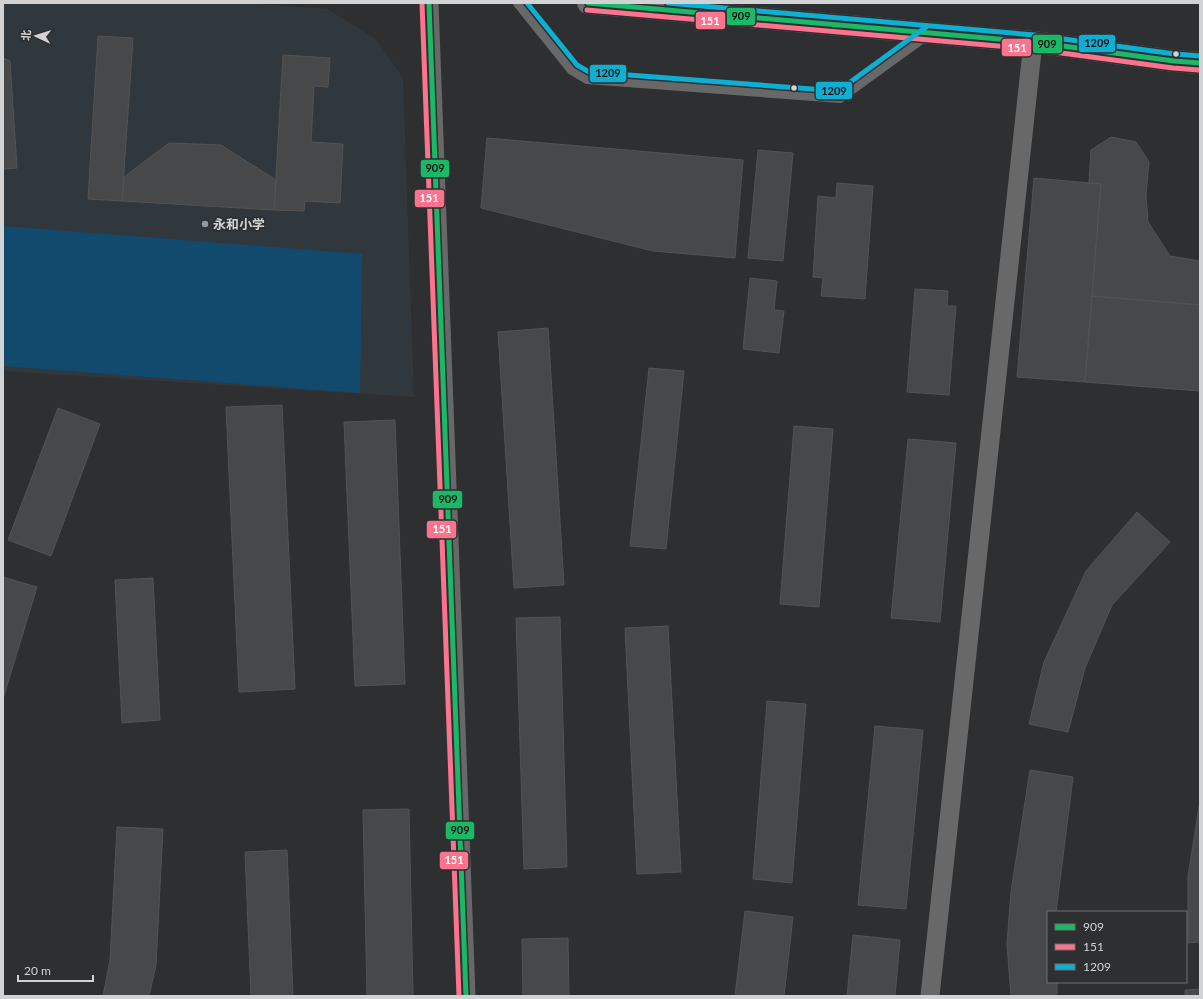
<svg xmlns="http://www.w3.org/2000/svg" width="1203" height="999" font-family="Lato,'Noto Sans SC',sans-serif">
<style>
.built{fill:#31383d}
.green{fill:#114a6d}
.building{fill:#474849;stroke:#525354}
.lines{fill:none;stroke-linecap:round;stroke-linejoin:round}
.lane{stroke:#686868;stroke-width:10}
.street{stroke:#686868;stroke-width:19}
.secondary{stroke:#6a6a6c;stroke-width:22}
.bus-1-casing{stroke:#2d2f31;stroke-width:8}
.bus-2-casing{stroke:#2d2f31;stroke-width:8}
.bus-3-casing{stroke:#2d2f31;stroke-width:8}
.bus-1{stroke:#1ab867;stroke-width:5}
.bus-2{stroke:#fc738d;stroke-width:5}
.bus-3{stroke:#0dafd3;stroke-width:5}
.bus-dot{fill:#d1d2d3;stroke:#2d2f31;stroke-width:1.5}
.poi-dot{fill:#98999a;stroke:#2d2f31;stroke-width:1.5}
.labels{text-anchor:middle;stroke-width:3.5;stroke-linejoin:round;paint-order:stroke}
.poi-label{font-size:13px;font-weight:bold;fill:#d1d2d3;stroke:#2d2f31;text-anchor:start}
.line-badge{stroke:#2d2f31;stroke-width:1.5}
.badge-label{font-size:11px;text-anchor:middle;font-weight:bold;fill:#fff}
.pale-badge-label{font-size:11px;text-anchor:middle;font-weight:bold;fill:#111}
</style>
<rect width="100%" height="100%" fill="#2e2f30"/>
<path class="built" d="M3 3H242L327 9 376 39 403 78 414 397 3 371Z"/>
<path class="green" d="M3 226 362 254 360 393 3 366Z"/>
<path class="building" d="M98 36 133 38 122 201 88 199Z
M283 55 330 58 328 87 314 86 311 142 343 144 340 203 305 201 304 211 274 210Z
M3 58 10 61 17 168 3 169Z
M1111 137 1136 142 1149 162 1146 195 1148 222 1170 256 1200 261V305L1092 296 1101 184 1089 183 1091 150Z
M487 138 743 160 735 258 653 251 481 208Z
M169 143 221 145 276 180 274 210 122 201 124 177Z
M758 150 793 153 783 261 748 258Z
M1034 178 1101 184 1085 382 1017 377Z
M837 183 873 186 865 299 821 296 823 278 813 277 818 196 836 198Z
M750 278 777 281 774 310 784 311 779 353 743 349Z
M915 289 948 291 947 306H956L949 395 907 392Z
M1092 296 1200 305V391L1085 382Z
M548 328 564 585 514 588 498 332Z
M649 368 684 371 666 549 630 546Z
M282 405 295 689 239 692 226 407Z
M58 408 100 424 51 556 8 540Z
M395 420 405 684 355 686 344 422Z
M794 426 833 429 819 607 780 604Z
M908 439 956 443 940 622 891 618Z
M1137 512 1170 542 1112 605 1085 668 1068 732 1029 724 1044 662 1086 571Z
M3 577 37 587 3 699Z
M153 578 160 720 122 723 115 580Z
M560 617 567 867 524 869 516 618Z
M668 626 681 872 637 874 625 628Z
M767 701 806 704 792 883 753 879Z
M875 726 923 730 906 909 858 905Z
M1030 770 1073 777 1056 912H1048V982H1057V996H1011L1007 944 1011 892Z
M1200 801V942L1188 943V876Z
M409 809 413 996H367L363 810Z
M117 827 163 829 156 965 149 996H103L110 960Z
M287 850 293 996H251L245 852Z
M745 911 793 917 784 996H735Z
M853 935 900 940 895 996H847Z
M568 938 569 996H523L522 939Z
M1200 989V996H1185V990Z"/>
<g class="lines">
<path class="lane" d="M518 3 572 70 587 79 840 98 927 35"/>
<path class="street" d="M429 3 466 996
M930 996 1033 42"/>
<path class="secondary" d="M588 3 1033 42 1174 61 1200 63"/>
<defs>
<path id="bus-1" d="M429 3 466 996
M588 3 1033 42 1174 61 1200 63"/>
<path id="bus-2" d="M422 3 459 996
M587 10 1032 49 1173 68 1199 70"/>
<path id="bus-3" d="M527 3 577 65 589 72 838 91 926 27
M668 3 1034 35 1175 54 1200 56"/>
</defs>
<use href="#bus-1" class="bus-1-casing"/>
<use href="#bus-2" class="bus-2-casing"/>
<use href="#bus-3" class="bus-3-casing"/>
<use href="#bus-1" class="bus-1"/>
<use href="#bus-2" class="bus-2"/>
<use href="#bus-3" class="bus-3"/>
</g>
<g class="bus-dot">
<circle cx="1176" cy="54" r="3.5"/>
<circle cx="794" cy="88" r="3.5"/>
</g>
<circle class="poi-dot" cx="205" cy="224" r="4"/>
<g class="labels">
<g class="poi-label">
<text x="213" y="229">永和小学</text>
</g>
</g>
<g class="line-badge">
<rect x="726" y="7" width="30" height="19" rx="4" fill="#1ab867"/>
<rect x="695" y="11" width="31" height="19" rx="4" fill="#fc738d"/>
<rect x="1078" y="34" width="38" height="19" rx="4" fill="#0dafd3"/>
<rect x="1032" y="34" width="31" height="20" rx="4" fill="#1ab867"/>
<rect x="1001" y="38" width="31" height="19" rx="4" fill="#fc738d"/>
<rect x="589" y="64" width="38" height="19" rx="4" fill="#0dafd3"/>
<rect x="815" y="81" width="38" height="19" rx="4" fill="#0dafd3"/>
<rect x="420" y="159" width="30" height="19" rx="4" fill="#1ab867"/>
<rect x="414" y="189" width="31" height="19" rx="4" fill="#fc738d"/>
<rect x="432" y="490" width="31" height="19" rx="4" fill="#1ab867"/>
<rect x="426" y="520" width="31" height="19" rx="4" fill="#fc738d"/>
<rect x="445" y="821" width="30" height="19" rx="4" fill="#1ab867"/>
<rect x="439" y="851" width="30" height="19" rx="4" fill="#fc738d"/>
</g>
<g class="badge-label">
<text x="710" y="25">151</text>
<text x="1017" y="52">151</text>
<text x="429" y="202">151</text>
<text x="442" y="533">151</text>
<text x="454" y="864">151</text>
</g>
<g class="pale-badge-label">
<text x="741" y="20">909</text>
<text x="1097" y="47">1209</text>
<text x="1047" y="48">909</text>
<text x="608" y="77">1209</text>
<text x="834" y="95">1209</text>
<text x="435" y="172">909</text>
<text x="448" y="503">909</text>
<text x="460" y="834">909</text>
</g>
<rect width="1203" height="999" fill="none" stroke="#d1d2d3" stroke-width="8"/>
<rect x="1047" y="911" width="140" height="72" fill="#2d2f31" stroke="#6f7072"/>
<rect x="1055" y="924" width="20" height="6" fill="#1ab867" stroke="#6f7072"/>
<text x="1083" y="931" font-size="12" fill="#d1d2d3">909</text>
<rect x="1055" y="944" width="20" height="6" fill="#fc738d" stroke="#6f7072"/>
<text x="1083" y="951" font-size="12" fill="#d1d2d3">151</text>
<rect x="1055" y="964" width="20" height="6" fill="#0dafd3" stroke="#6f7072"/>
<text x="1083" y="971" font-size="12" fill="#d1d2d3">1209</text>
<g transform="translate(36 36) rotate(274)" stroke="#2d2f31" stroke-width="3" paint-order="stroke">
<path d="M0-3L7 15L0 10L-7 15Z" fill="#d1d2d3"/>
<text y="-6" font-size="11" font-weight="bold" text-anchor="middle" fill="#d1d2d3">北</text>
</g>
<path d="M18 975v6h75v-6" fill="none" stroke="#d1d2d3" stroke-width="2"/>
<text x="24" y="975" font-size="12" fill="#d1d2d3" stroke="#2d2f31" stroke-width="3" paint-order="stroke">20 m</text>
</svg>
